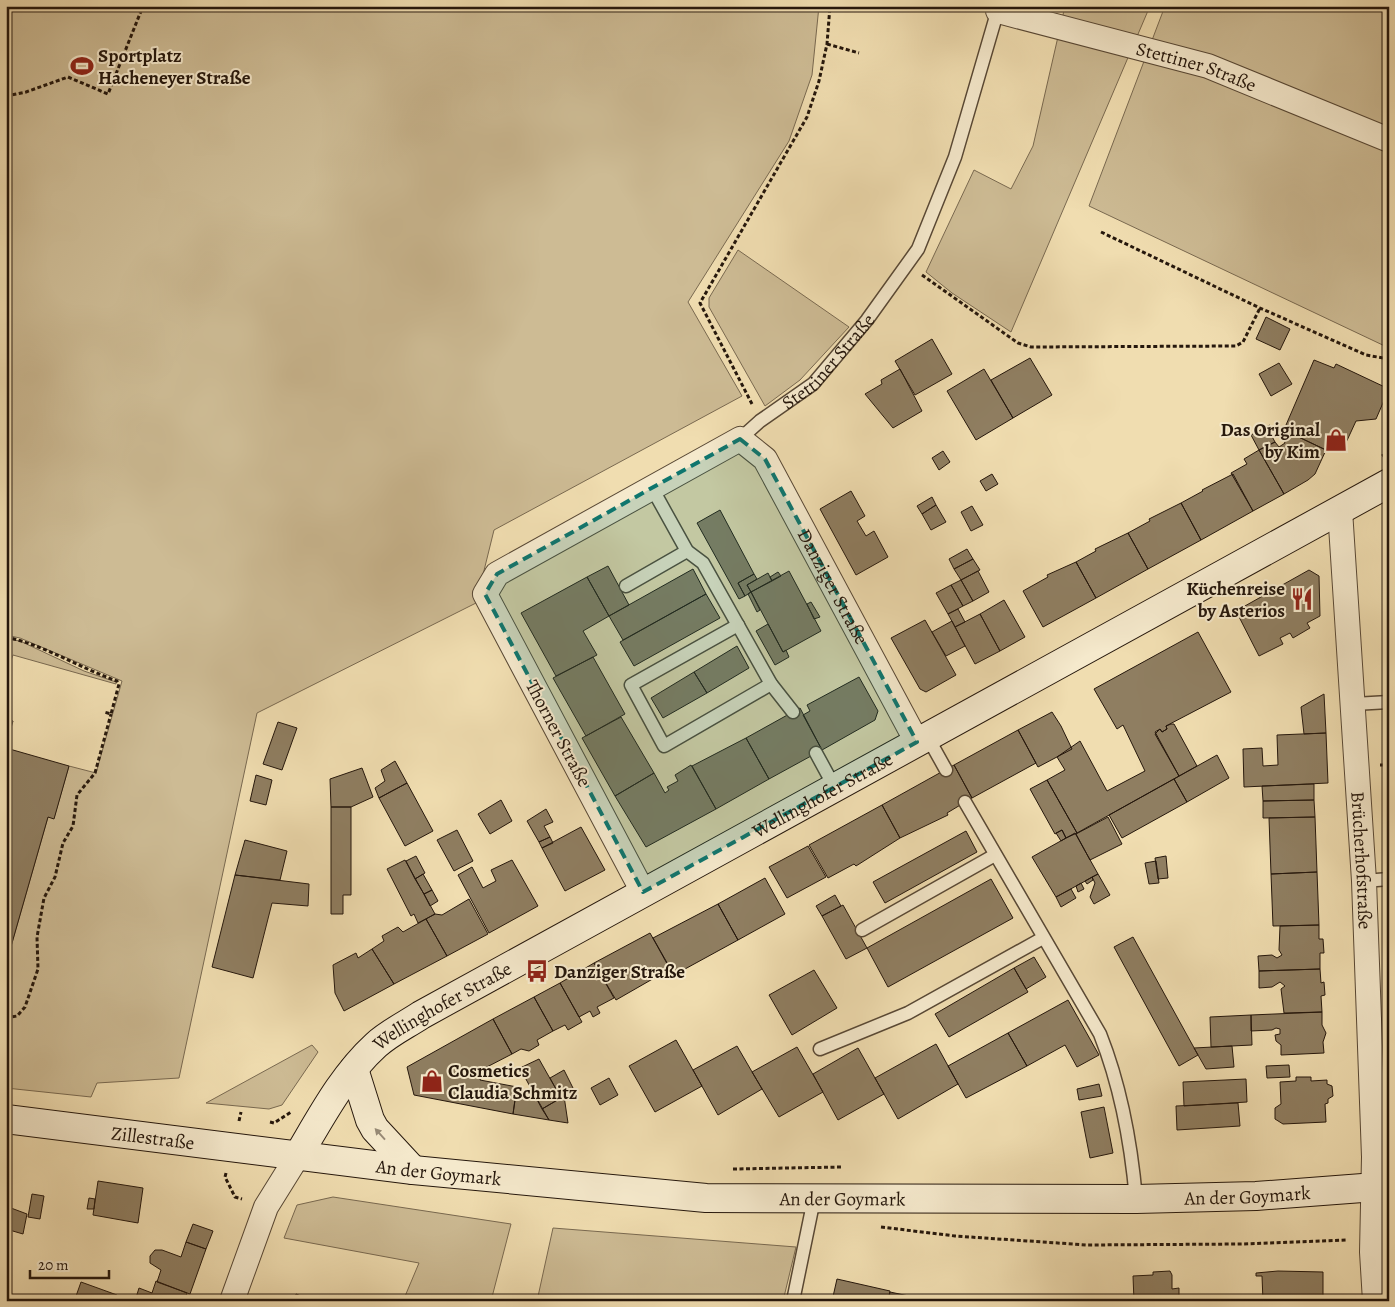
<svg xmlns="http://www.w3.org/2000/svg" width="1395" height="1307" font-family="Alegreya,serif">
<style>
.green{fill:#cdbb94;stroke:#796950}
.building{fill:#8f7e61;stroke:#25170c}
.lines{fill:none;stroke-linecap:round;stroke-linejoin:round}
.lane-casing{stroke:#584835;stroke-width:15}
.street-casing{stroke:#584835;stroke-width:26}
.secondary-casing{stroke:#25170c;stroke-width:30}
.path{stroke:#25170c;stroke-width:3;stroke-dasharray:4 2.5;stroke-linecap:butt}
.lane{stroke:#f5e9cc;stroke-width:12}
.street{stroke:#f5e9cc;stroke-width:24}
.secondary{stroke:#f5e9cc;stroke-width:28}
.oneway{fill:#978a76}
.marked{fill:#0f766e;fill-opacity:0.2;stroke:#0f766e;stroke-width:4;stroke-dasharray:10 6;stroke-linejoin:round}
.labels{text-anchor:middle;stroke-width:4;stroke-linejoin:round;paint-order:stroke}
.poi-label{font-size:19px;font-weight:bold;fill:#25170c;stroke:#f5e9cc;text-anchor:start}
.street-label{font-size:19px;fill:#25170c;stroke:#f5e9cc}
</style>
<rect width="100%" height="100%" fill="#f0ddb0"/>
<filter id="stains"><feTurbulence type="fractalNoise" baseFrequency=".004" numOctaves="4"/><feColorMatrix values="0 0 0 0 .2 0 0 0 0 .09 0 0 0 0 .02 0 0 0 .5 -.17"/></filter>
<radialGradient id="worn" r=".72"><stop offset=".6" stop-color="#630" stop-opacity="0"/><stop offset="1" stop-color="#630" stop-opacity=".3"/></radialGradient>
<path class="green" d="M6 6H819L812 75 789 141 688 302 742 396 494 530 476 603 257 713 179 1078 97 1083 91 1097 6 1088 8 985 6 964 48 817 54 818 69 766 96 773 122 681 20 638 6 635Z
M1065 6H1150L1011 332 952 293 926 272 974 170 1011 189 1033 146Z
M1165 6H1389V348L1089 206Z
M738 250 849 327 800 380 765 406 709 307V298Z
M6 639 20 641 84 671 116 682V684L13 655 6 674Z
M1389 760V831L1385 761Z
M312 1045 318 1052 282 1105 269 1109 206 1103Z
M333 1197 511 1224 491 1301H403L419 1263 284 1238 297 1205Z
M553 1228 796 1247 783 1301H537Z"/>
<path class="building" d="M1266 317 1290 329 1280 350 1256 339Z
M932 339 952 374 915 395 895 361Z
M1030 358 1052 395 1013 418 991 380Z
M1314 360 1334 368 1336 364 1389 389 1376 419 1356 421 1344 447 1326 450 1288 432 1286 425Z
M1279 363 1292 384 1271 396 1259 374Z
M900 369 922 411 893 428 865 394 882 384 881 380Z
M984 369 1013 418 976 440 947 391Z
M1270 425 1269 431 1275 442 1259 450 1251 435Z
M1288 432 1326 450 1315 474 1308 480 1284 494 1259 450 1275 442 1279 447 1285 443 1282 436Z
M1259 450 1284 494 1253 511 1231 473 1247 464 1244 459Z
M943 451 950 462 939 470 932 458Z
M992 474 998 484 986 491 980 481Z
M1233 474 1253 511 1201 540 1181 503 1203 491 1202 490Z
M851 491 865 516 857 521 866 536 874 531 888 557 856 575 820 509Z
M932 497 936 505 922 514 917 506Z
M1181 503 1201 540 1148 569 1128 533 1150 521 1149 519Z
M936 505 946 522 931 530 922 514Z
M972 506 983 525 971 531 961 512Z
M720 510 754 574 738 583 745 596 739 599 697 523Z
M1128 533 1148 569 1096 598 1076 562 1096 551 1095 549Z
M967 549 973 559 954 569 949 559Z
M973 559 980 570 961 580 954 569Z
M1076 562 1096 598 1043 627 1023 591 1048 577 1047 575Z
M608 566 629 605 609 616 587 577Z
M693 569 706 594 623 640 609 616Z
M1309 570 1319 576 1320 616 1307 623 1310 628 1293 638 1290 633 1280 638 1283 644 1259 656 1236 611Z
M789 571 821 631 783 652 751 592Z
M978 571 989 592 973 601 961 580Z
M778 572 781 576 772 581 770 577Z
M768 573 772 581 751 592 747 585Z
M754 574 757 579 747 585 751 592 745 596 738 583Z
M587 577 609 616 583 631 597 655 556 676 521 613Z
M961 580 973 601 963 606 951 585Z
M951 585 963 606 948 614 936 593Z
M751 592 760 610 757 612 748 594Z
M706 594 720 618 634 666 620 642Z
M1004 600 1025 637 1000 651 980 614Z
M811 602 820 617 814 619 807 604Z
M958 609 965 622 955 627 948 614Z
M980 614 1000 651 975 664 955 627Z
M925 620 956 675 926 692 920 689 891 638Z
M952 621 965 646 946 656 932 632Z
M768 624 783 652 786 650 789 657 775 665 756 631Z
M1198 632 1231 692 1166 726 1167 729 1162 732 1160 729 1155 732 1179 776 1077 833 1047 780 1065 770 1057 757 1080 741 1107 791 1145 771 1123 725 1117 729 1094 689Z
M737 646 749 668 707 693 694 672Z
M593 657 625 714 586 736 553 678Z
M694 672 707 693 663 718 651 698Z
M859 677 878 711 875 720 822 750 803 715 810 711 807 705Z
M1324 694 1326 733 1304 734 1301 707Z
M800 708 822 750 769 779 746 738Z
M1052 712 1061 726 1072 749 1038 767 1018 730Z
M621 717 654 773 615 796 582 738Z
M6 719 13 721 6 745Z
M278 722 297 728 282 770 263 764Z
M1171 724H1174L1197 766 1179 776 1155 734 1160 729 1162 732 1167 729 1166 726Z
M1018 730 1036 763 972 798 954 765Z
M1326 733 1328 783 1244 787 1243 749 1262 748 1263 766 1278 765 1277 735Z
M746 738 769 779 716 809 692 766Z
M6 748 69 766 54 819 48 817 6 964V775L11 760 6 758Z
M1217 755 1229 778 1187 802 1174 779Z
M395 761 407 783 379 798 375 788 385 781 381 770Z
M691 765 716 809 646 847 615 796 654 773 665 793 669 790 667 787 678 781 675 775Z
M954 765 972 798 947 813 948 815 900 838 882 805Z
M362 768 373 797 351 807H331L330 779Z
M256 775 272 780 266 805 250 801Z
M1174 779 1187 802 1122 838 1109 815Z
M1047 780 1077 833 1066 838 1062 830 1055 834 1030 789Z
M407 783 433 831 405 846 379 798Z
M1314 784V800L1263 801 1262 786Z
M501 800 512 821 490 834 478 814Z
M1314 800 1315 817 1263 818V801Z
M882 805 900 838 856 866 854 864 828 878 809 845Z
M331 807H351V895H343V914H331Z
M546 809 553 822 544 826 550 837 539 842 527 821Z
M1108 817 1122 844 1090 860 1076 834Z
M1315 817 1317 872 1271 874 1269 818Z
M581 827 605 870 565 891 542 848Z
M457 830 473 861 454 871 437 840Z
M1062 830 1066 838 1061 841 1056 833Z
M966 831 977 852 885 903 873 882Z
M1075 833 1098 874 1056 897 1032 857Z
M550 837 553 843 542 848 539 842Z
M245 840 287 851 280 880 235 875Z
M808 846 826 877 787 898 769 867Z
M416 856 425 873 415 879 406 861Z
M1166 856 1168 878 1158 879 1155 858Z
M405 860 435 914 418 923 414 914 411 916 387 869Z
M512 860 538 906 489 933 458 875 472 867 483 888 496 881 491 870Z
M1156 861 1159 883 1149 884 1145 863Z
M1317 872 1319 925 1273 926 1271 874Z
M423 874 432 890 424 894 415 879Z
M1098 874 1110 895 1094 904 1090 897 1095 883 1092 877Z
M235 875 309 884 308 906 272 903 253 978 212 967Z
M1092 877 1093 880 1087 884 1085 881Z
M765 878 785 914 738 940 718 904Z
M991 879 1013 918 888 987 867 948Z
M1081 883 1084 889 1078 892 1076 886Z
M1071 889 1076 898 1061 907 1056 897Z
M432 890 438 901 430 906 424 894Z
M835 895 841 906 822 916 816 906Z
M469 899 488 934 447 956 426 919 435 914 442 915Z
M718 904 738 940 674 975 653 938Z
M843 905 867 948 846 959 822 916Z
M426 919 447 956 394 984 372 949 384 941 382 936 398 927 403 932Z
M1319 925V939H1323L1324 953H1320V969L1259 971 1258 956 1272 955 1277 958 1282 955 1279 950 1280 926Z
M650 933 670 969 616 1000 594 963Z
M1133 937 1198 1055 1179 1066 1114 947Z
M372 949 394 984 344 1011 335 993 333 965 356 953 358 958Z
M1034 957 1046 977 1026 989 1014 968Z
M594 963 614 998 597 1007 600 1013 593 1017 590 1011 579 1017 560 983Z
M1014 968 1028 992 949 1037 935 1014Z
M1320 969 1321 983 1324 982 1325 995 1321 996 1322 1012 1284 1013 1281 989 1285 986 1280 982 1272 987 1259 988V971Z
M814 970 837 1008 792 1035 769 995Z
M560 983 582 1022 568 1030 565 1025 553 1031 534 997Z
M534 997 553 1031 537 1040 539 1045 529 1051 521 1049 512 1054 493 1019Z
M1068 1000 1099 1055 1077 1067 1065 1045 1027 1066 1008 1033Z
M1322 1012V1025L1326 1033 1323 1042 1324 1053 1281 1055V1045L1276 1041 1275 1035 1280 1034V1029L1276 1028 1272 1030 1251 1031V1015Z
M1251 1015 1252 1045 1211 1047 1210 1017Z
M493 1019 512 1054 483 1069 480 1080 517 1087 513 1114 414 1095 407 1067Z
M1008 1033 1027 1066 966 1098 948 1066Z
M676 1040 702 1086 655 1112 629 1066Z
M936 1044 958 1084 898 1119 875 1078Z
M737 1046 762 1089 718 1115 693 1070Z
M1232 1046 1234 1067 1206 1069 1194 1048Z
M797 1047 823 1092 779 1117 752 1072Z
M858 1048 884 1094 838 1120 813 1074Z
M539 1059 561 1098 542 1109 520 1068Z
M1289 1065 1290 1077 1267 1078 1266 1066Z
M564 1070 574 1090 561 1098 550 1078Z
M1296 1077H1311V1081L1327 1080V1084L1332 1086 1333 1096 1328 1099V1103L1325 1104 1326 1122 1283 1124 1275 1119V1108L1281 1104 1280 1082 1296 1081Z
M609 1078 618 1095 600 1105 591 1088Z
M1246 1079 1247 1102 1184 1106 1183 1082Z
M1099 1084 1102 1096 1079 1100 1077 1089Z
M516 1092 527 1094 530 1100 536 1097 549 1120 513 1114Z
M564 1096 568 1123 549 1120 542 1109Z
M1238 1103 1240 1126 1177 1130 1176 1106Z
M1104 1107 1113 1153 1090 1158 1081 1112Z
M98 1181 143 1188 138 1223 93 1215Z
M32 1194 44 1196 40 1219 28 1217Z
M89 1198 95 1199 94 1209H87Z
M11 1208 27 1214 23 1234 6 1229Z
M193 1224 213 1231 206 1249 186 1242Z
M186 1242 206 1249 190 1294 157 1282 161 1270 150 1263V1256L155 1250H162L181 1257Z
M1170 1271 1172 1275V1289L1179 1288V1301H1134L1133 1276 1153 1275V1272Z
M1278 1271 1323 1272V1296H1315V1301H1263L1262 1276H1256V1273Z
M837 1279 890 1291 888 1301H832Z
M156 1281 187 1293 184 1301H135L139 1288 152 1293Z
M81 1282 117 1295 115 1301 75 1299Z
M890 1292 923 1299 931 1301H888Z
M296 1294 313 1301H294Z"/>
<g class="lines">
<defs>
<g id="lane">
<path id="s1" d="M740 439 760 421 813 384 867 320 918 249 955 157 999 6"/>
<path d="M652 488 687 551 703 563 771 684 793 712"/>
<path d="M626 586 687 551"/>
<path d="M738 625 631 685 664 746 771 684"/>
<path d="M1354 704 1389 702"/>
<path d="M927 736 946 770"/>
<path d="M816 753 835 788"/>
<path d="M965 802 1100 1034C1121 1087 1131 1142 1136 1199"/>
<path d="M1364 881 1389 879"/>
<path d="M862 930 995 855"/>
<path d="M820 1049 908 1013 1043 938"/>
<path d="M1372 1252 1389 1254"/>
<path d="M1373 1271 1389 1273"/>
<path d="M793 1301 814 1199"/>
</g>
<g id="street">
<path id="s2" d="M998 11 1208 66 1389 140"/>
<path id="s3" d="M1340 510 1364 881 1374 1157 1372 1252 1375 1301"/>
<path id="s4" d="M643 892 485 594 497 574 740 439 765 459 917 742"/>
<path d="M232 1301 266 1207 299 1154"/>
</g>
<g id="secondary">
<path d="M354 1069 370 1120 375 1129 413 1170"/>
<path id="s5" d="M6 1119 413 1170 706 1198 1136 1199 1256 1196 1389 1186"/>
<path id="s6" d="M299 1154C321 1117 343 1075 376 1045 389 1033 406 1025 421 1015L1389 483"/>
</g>
</defs>
<use href="#lane" class="lane-casing"/>
<use href="#street" class="street-casing"/>
<use href="#secondary" class="secondary-casing"/>
<path class="path" d="M827 44 859 53
M6 96 26 92 68 77 108 94 143 6
M1101 232 1260 308 1366 355 1389 359
M922 275 1018 343 1031 347 1236 346 1243 342 1260 308
M752 404 700 303 807 117 819 81 827 44 830 6
M1382 456 1389 452
M6 637C44 645 80 668 117 681L119 684 111 714 104 712
M1380 765H1389
M6 1018 17 1016 25 1007 38 969 37 937 44 898 55 877 63 843 73 826 77 795 95 773 111 714
M239 1121 241 1112
M270 1122 274 1123 291 1112
M733 1169 842 1167
M226 1173 225 1177 235 1197 242 1199
M881 1227 955 1236 1087 1245 1244 1244 1347 1240"/>
<use href="#lane" class="lane"/>
<use href="#street" class="street"/>
<use href="#secondary" class="secondary"/>
</g>
<defs><path id="oneway-solid" d="M-6-.8H1V-3.2L6.5 0L1 3.2V.8H-6Z" transform="scale(1.25)"/></defs>
<use class="oneway" href="#oneway-solid" transform="translate(380 1134) rotate(-132)"/>
<path class="marked" d="M740 439 765 459 917 742 643 892 485 594 497 574Z"/>
<defs>
<symbol id="stadium-bare" viewBox="-9 -9 18 18"><path d="M0-5a6.5 5 0 1 0 0 10a6.5 5 0 1 0 0-10ZM-3.5-1.8h7v3.6h-7Z" fill="#8f2418" stroke="#f5e9cc" stroke-width="2.5" paint-order="stroke"/></symbol>
<symbol id="shop-bare" viewBox="-9 -9 18 18"><path d="M-5-2.5h2.3a2.7 3.5 0 0 1 5.4 0H5L5.5 6h-11ZM-1.5-2.5h3a1.5 2.3 0 0 0-3 0Z" fill="#8f2418" stroke="#f5e9cc" stroke-width="2.5" paint-order="stroke"/></symbol>
<symbol id="restaurant-bare" viewBox="-9 -9 18 18"><path d="M-5-6h1v4h1v-4h1v4h1v-4h1v5L-1.5 .5V6h-2V.5L-5-1ZM5-6V6H3V1.5H1.5Q1.5-4 5-6Z" fill="#8f2418" stroke="#f5e9cc" stroke-width="2.5" paint-order="stroke"/></symbol>
<symbol id="bus-bare" viewBox="-9 -9 18 18"><path d="M-5-6H5V4H4V6H2V4H-2V6H-4V4H-5ZM-3.5-4V0h7V-4ZM-3.5 1.2v1.5H-2V1.2ZM2 1.2v1.5H3.5V1.2Z" fill="#8f2418" stroke="#f5e9cc" stroke-width="2.5" paint-order="stroke"/></symbol>
</defs>
<g fill-rule="evenodd">
<use href="#stadium-bare" x="66" y="50" width="32" height="32"/>
<use href="#shop-bare" x="1320" y="424" width="32" height="32"/>
<use href="#restaurant-bare" x="1286" y="583" width="32" height="32"/>
<use href="#bus-bare" x="521" y="955" width="32" height="32"/>
<use href="#shop-bare" x="416" y="1065" width="32" height="32"/>
</g>
<g class="labels">
<g class="poi-label">
<text x="98" y="62">Sportplatz<tspan x="98" dy="22">Hacheneyer Straße</tspan></text>
<text x="1320" y="436" text-anchor="end">Das Original<tspan x="1320" dy="22">by Kim</tspan></text>
<text x="1285" y="595" text-anchor="end">Küchenreise<tspan x="1285" dy="22">by Asterios</tspan></text>
<text x="554" y="978">Danziger Straße</text>
<text x="448" y="1077">Cosmetics<tspan x="448" dy="22">Claudia Schmitz</tspan></text>
</g>
<g class="street-label">
<text dy="7" stroke="none"><textPath href="#s2" startOffset="206">Stettiner Straße</textPath></text>
<text dy="7" stroke="none"><textPath href="#s1" startOffset="118">Stettiner Straße</textPath></text>
<text dy="7" stroke="none"><textPath href="#s4" startOffset="815">Danziger Straße</textPath></text>
<text transform="translate(559 733) rotate(62)" y="7">Thorner Straße</text>
<text dy="7" stroke="none"><textPath href="#s6" startOffset="646">Wellinghofer Straße</textPath></text>
<text dy="7" stroke="none"><textPath href="#s3" startOffset="351">Brücherhofstraße</textPath></text>
<text dy="7" stroke="none"><textPath href="#s6" startOffset="211">Wellinghofer Straße</textPath></text>
<text dy="7" stroke="none"><textPath href="#s5" startOffset="148">Zillestraße</textPath></text>
<text dy="7" stroke="none"><textPath href="#s5" startOffset="436">An der Goymark</textPath></text>
<text dy="7" stroke="none"><textPath href="#s5" startOffset="1246">An der Goymark</textPath></text>
<text dy="7" stroke="none"><textPath href="#s5" startOffset="841">An der Goymark</textPath></text>
</g>
</g>
<rect width="1395" height="1307" fill="none" stroke="#f0ddb0" stroke-width="25"/>
<rect x="8" y="8" width="1380" height="1292" fill="none" stroke="#25170c" stroke-width="2.5"/>
<rect x="12" y="12" width="1370" height="1282" fill="none" stroke="#25170c"/>
<path d="M30 1270v8h79v-8" fill="none" stroke="#25170c" stroke-width="2.5"/>
<text x="38" y="1270" font-size="15" fill="#25170c" stroke="#f5e9cc" stroke-width="4" paint-order="stroke">20 m</text>
<rect width="100%" height="100%" filter="url(#stains)"/>
<rect width="100%" height="100%" fill="url(#worn)"/>
</svg>
